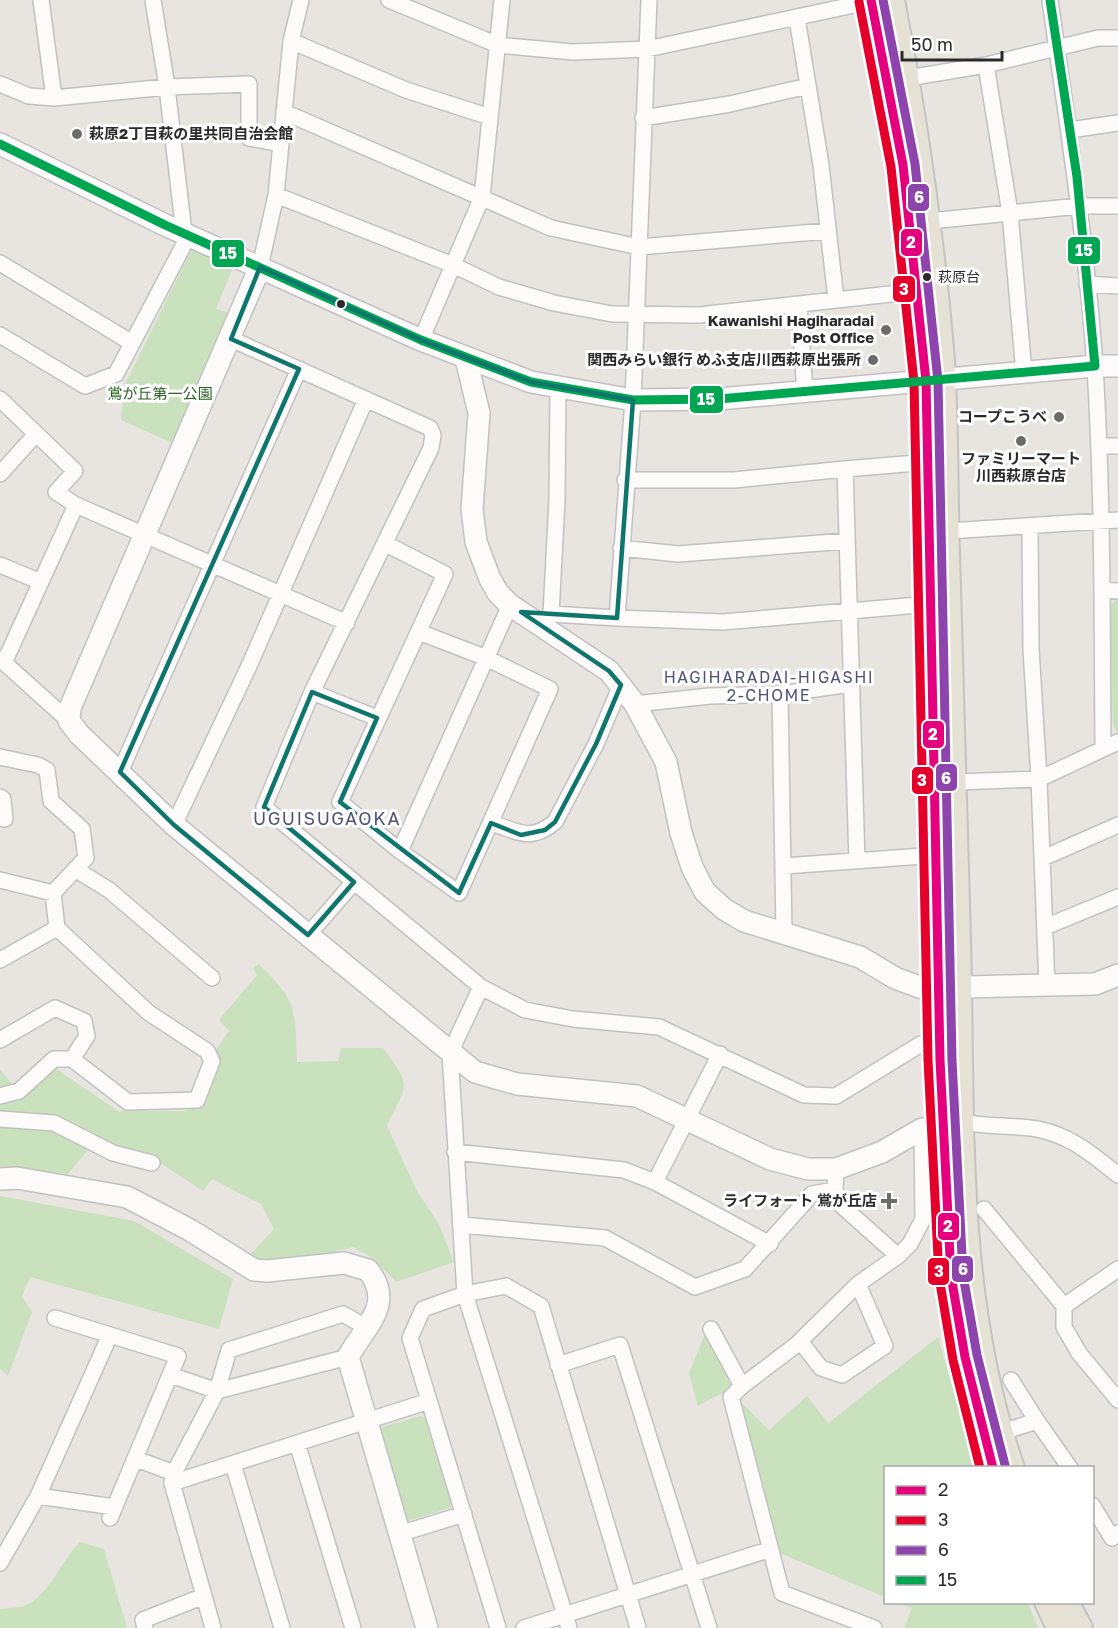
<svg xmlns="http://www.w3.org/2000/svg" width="1118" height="1628" font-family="'Golos Text','Noto Sans JP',sans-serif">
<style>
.green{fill:#c9e1bd}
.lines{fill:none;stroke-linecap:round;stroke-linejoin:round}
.street-casing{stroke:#c2c1c1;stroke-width:18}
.secondary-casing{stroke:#c2c1c1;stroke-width:24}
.primary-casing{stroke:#c4c3c2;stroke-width:26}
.street{stroke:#fcfbfa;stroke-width:15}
.secondary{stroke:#fcfbfa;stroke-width:21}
.primary{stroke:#e5e2d5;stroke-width:22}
.bus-1-casing{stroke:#fff;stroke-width:14}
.bus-2-casing{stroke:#fff;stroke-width:14}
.bus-3-casing{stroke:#fff;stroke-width:14}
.bus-4-casing{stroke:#fff;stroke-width:14}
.bus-1{stroke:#e5007d;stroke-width:9}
.bus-2{stroke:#e4002b;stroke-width:9}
.bus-3{stroke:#8e44ad;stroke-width:9}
.bus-4{stroke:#00a651;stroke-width:9}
.marked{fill:none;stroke:#0f766e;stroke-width:4.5;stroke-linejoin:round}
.poi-dot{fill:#6c6b6a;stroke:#fff;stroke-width:2}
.bus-dot{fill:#2a2a2a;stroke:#fff;stroke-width:2}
.labels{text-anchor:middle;stroke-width:6;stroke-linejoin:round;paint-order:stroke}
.bus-label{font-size:14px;fill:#2a2a2a;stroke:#fff;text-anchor:start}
.poi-label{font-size:15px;font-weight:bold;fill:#2a2a2a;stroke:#fff;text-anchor:end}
.park-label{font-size:15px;fill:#2a6121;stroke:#fff}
.neighbourhood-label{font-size:16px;letter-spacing:1.5px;fill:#4f5377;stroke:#fff}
.quarter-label{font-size:18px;letter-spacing:1.5px;fill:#4f5377;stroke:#fff}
.line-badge{stroke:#fff;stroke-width:2}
.badge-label{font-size:16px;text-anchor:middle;font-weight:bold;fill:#fff}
</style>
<rect width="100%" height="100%" fill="#e8e5e1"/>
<path class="green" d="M194 245 234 265 216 309 235 315 177 445 121 420 125 384Z
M1118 599V734L1113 725 1110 605Z
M259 964C298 1003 295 1008 297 1062L338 1061 341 1048H383C413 1088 407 1082 387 1126L417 1191 439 1224 454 1262 396 1282 371 1257 353 1247 274 1267 249 1256 274 1229 261 1204 212 1179 203 1191 154 1159 112 1146 56 1115 0 1113V1070L22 1095 52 1066 118 1111H185L204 1097 215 1051 229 1031 219 1020 257 975 253 968Z
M0 1127 48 1129 88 1150 68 1174 0 1167Z
M0 1196 134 1221 233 1279 219 1329 30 1277 22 1296 32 1312 8 1376 0 1369Z
M705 1333 732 1388 698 1406 689 1374Z
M938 1337 975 1466 886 1468 885 1597 777 1552 739 1411 743 1404 769 1430 807 1396 828 1423Z
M421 1416 428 1419 453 1499 450 1508 408 1521 403 1519 378 1428Z
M80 1542 104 1549 127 1628H0V1609C7 1608 17 1608 24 1606 48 1597 62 1560 80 1542Z
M899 1603H1028L1038 1628H904L912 1608Z"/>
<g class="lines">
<defs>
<path id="street" d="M41 0 54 98
M153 0 167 87 184 233
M389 0 498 45 573 52 647 49 877 0
M797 18 821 165 836 300
M291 41 406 90 490 117
M986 65 1098 38H1118
M908 78 986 65 1010 213 1024 373
M0 84 29 96 54 98 167 87 249 84V138L281 144
M284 112 551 228 639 247 828 231
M643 118 730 104 808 86
M1070 130 1118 123
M276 195 453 265 499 287 554 303 612 314 699 315 918 291
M930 221 1079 206H1118
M0 263 132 343
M260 267 276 195 291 41 301 0
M1087 284 1118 286
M799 304 805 393
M0 335 85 386 116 374 189 235
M231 339 430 428 433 435 431 448 312 692 264 807 481 987 525 1010 573 1019 659 1027 804 1095 836 1096 921 1044
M421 340 482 197 502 0
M0 399 75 471 56 492 76 505 347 623
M1099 446H1118
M0 474 36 434
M625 480H734L845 469
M948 531 1118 520
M386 544 445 574 340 802 400 851 459 893 550 689 484 657 419 632
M621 548 678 554 847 541
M0 565 41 582
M1102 590 1118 591
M551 614 557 500 558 387
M617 618 723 622 930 604
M539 624 551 614 617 618 633 400 649 0
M0 659 69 721
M4 663 76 505
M312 692 377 718
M780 694 784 933
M635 704 710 696 780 694 851 684
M1103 749 1118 742
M0 757 38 765 47 770 51 801 82 829 86 858 53 893
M120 772 299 369
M955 782 1039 779 1031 649 1030 526
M0 797 3 799 5 819 0 818
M491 823C518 831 529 843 555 822L596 744 621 685
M174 825 249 666 366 399
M400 851 510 605
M1043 858 1118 825
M857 861 845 469 929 462
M784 866 937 855
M75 869 109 890 212 978
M0 880 53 893 57 928 149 1013 207 1051 212 1061 197 1100 128 1102 72 1059H54L19 1091 0 1096
M1045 927 1118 897
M308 935 354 882
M0 960 57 928
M481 987 450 1053 465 1294 569 1628
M1047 987 1039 779 1103 749C1102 622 1103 495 1095 368 1087 245 1067 123 1050 0
M0 1040 55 1008 84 1021 87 1036 72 1059
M0 1119 54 1123 113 1153 152 1163
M962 1122C987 1127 1012 1125 1037 1129 1070 1135 1093 1155 1118 1175
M455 1152 624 1170 655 1182 770 1244
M655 1182 720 1054
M984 1209 1064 1306 1118 1269
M462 1225 605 1238 695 1287 745 1269 812 1194 835 1190 836 1169
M898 1256 910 1244 923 1219 922 1129
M1064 1306V1327L1079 1353 1118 1400
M55 1318 178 1356 110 1518
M711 1329 742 1386 731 1397 782 1593 874 1628
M800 1341 821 1368 842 1375 885 1346 858 1284
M558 1365 620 1345 709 1628
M171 1375 217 1391 229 1350 343 1314 366 1327
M1011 1380 1037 1421
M742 1386 796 1345 858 1284 898 1256 842 1206 835 1190
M993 1435 1037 1421 1070 1468
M297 1443 353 1628
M136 1459 174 1473
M233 1464 282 1628
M172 1483 429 1401
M38 1496 114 1507
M1092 1505 1112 1538 1118 1533
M399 1534 464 1514
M0 1563 38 1496 110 1335
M145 1628 143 1620 204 1596
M213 1628 172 1483 174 1473 217 1391 348 1357
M498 1628 410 1338 423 1309 465 1294 506 1286 541 1306 638 1628
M524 1628 771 1549"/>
<path id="secondary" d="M0 144 165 225 421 340 531 382 633 400 719 399 1095 366H1118
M260 267 70 708 69 721 79 734 174 825 475 1072 517 1084 637 1096 770 1159 808 1169H836L882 1152 922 1129 958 1123
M466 359 479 413 472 509 476 542 490 579 498 593 510 605 609 671 635 704 666 762 681 833 692 867 705 892 724 909 744 921 860 957 895 978 922 988 1095 984 1118 975
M0 1179 17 1178 127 1197 190 1230 254 1270 267 1271 344 1263 368 1270C395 1304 365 1326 348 1357L427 1628"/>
<path id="primary" d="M871 0 903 165 926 381 940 1060 951 1276 965 1357 993 1468
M893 0C916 119 933 239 943 360 947 424 946 489 948 553 952 681 955 810 959 939 964 1115 953 1298 1013 1468
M1046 1602 1058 1628
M1067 1602 1081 1628"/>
</defs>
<use href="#street" class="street-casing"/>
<use href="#secondary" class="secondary-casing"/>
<use href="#primary" class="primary-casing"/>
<use href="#street" class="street"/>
<use href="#secondary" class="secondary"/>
<use href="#primary" class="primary"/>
<defs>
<path id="bus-1" d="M871 0 903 165 926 381 940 1060 951 1276 965 1357 993 1468"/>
<path id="bus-2" d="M859 2 891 167 914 382 928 1060 939 1277 953 1360 980 1468"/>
<path id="bus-3" d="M883 0 915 164 938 381 952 1060 963 1275 977 1355 1005 1465"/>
<path id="bus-4" d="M0 144 165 225 421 340 531 382 633 400 719 399 1095 366 1077 177 1050 0"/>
</defs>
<use href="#bus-1" class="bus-1-casing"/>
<use href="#bus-2" class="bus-2-casing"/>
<use href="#bus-3" class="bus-3-casing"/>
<use href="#bus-4" class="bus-4-casing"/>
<use href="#bus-1" class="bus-1"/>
<use href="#bus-2" class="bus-2"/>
<use href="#bus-3" class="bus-3"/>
<use href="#bus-4" class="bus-4"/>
</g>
<path class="marked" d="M260 267 421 340 531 382 633 400 617 618 521 612 609 671 621 685 596 744 555 822 545 830 521 835 491 823 459 893 340 802 377 718 312 692 264 807 354 882 308 935 174 825 120 772 299 369 231 339Z"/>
<g class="poi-dot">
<circle cx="77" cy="134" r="6"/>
<circle cx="886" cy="330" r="6"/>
<circle cx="873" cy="360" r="6"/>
<circle cx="1059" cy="417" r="6"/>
<circle cx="1021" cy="441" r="6"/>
<path d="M886 1192h6v6h6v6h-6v6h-6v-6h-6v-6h6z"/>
</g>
<g class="bus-dot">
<circle cx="927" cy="277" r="5"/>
<circle cx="341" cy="304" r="5"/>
</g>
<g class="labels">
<g class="bus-label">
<text x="938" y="282">萩原台</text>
</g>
<g class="poi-label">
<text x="89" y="139" text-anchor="start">萩原2丁目萩の里共同自治会館</text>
<text x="874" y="326">Kawanishi Hagiharadai<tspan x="874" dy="17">Post Office</tspan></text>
<text x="861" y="365">関西みらい銀行 めふ支店川西萩原出張所</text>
<text x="1047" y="422">コープこうべ</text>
<text x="1021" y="464" text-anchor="middle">ファミリーマート<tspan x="1021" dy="17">川西萩原台店</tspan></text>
<text x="877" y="1206">ライフォート 鴬が丘店</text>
</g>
<g class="park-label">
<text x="160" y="399">鴬が丘第一公園</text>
</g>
<g class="neighbourhood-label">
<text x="769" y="683">HAGIHARADAI-HIGASHI<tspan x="769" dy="18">2-CHOME</tspan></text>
</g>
<g class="quarter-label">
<text x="327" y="825">UGUISUGAOKA</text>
</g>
</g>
<g class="line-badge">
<rect x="907" y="183" width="23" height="29" rx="6" fill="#8e44ad"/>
<rect x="900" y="228" width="23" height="29" rx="6" fill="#e5007d"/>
<rect x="1067" y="236" width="34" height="29" rx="6" fill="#00a651"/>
<rect x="211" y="239" width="34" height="29" rx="6" fill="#00a651"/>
<rect x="892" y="275" width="24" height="28" rx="6" fill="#e4002b"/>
<rect x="689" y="385" width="35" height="29" rx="6" fill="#00a651"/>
<rect x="922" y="720" width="23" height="29" rx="6" fill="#e5007d"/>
<rect x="935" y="763" width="23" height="29" rx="6" fill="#8e44ad"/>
<rect x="911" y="766" width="23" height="29" rx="6" fill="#e4002b"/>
<rect x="937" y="1212" width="23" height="29" rx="6" fill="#e5007d"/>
<rect x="951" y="1255" width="23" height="28" rx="6" fill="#8e44ad"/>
<rect x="927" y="1257" width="23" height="29" rx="6" fill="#e4002b"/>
</g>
<g class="badge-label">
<text x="919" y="203">6</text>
<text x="911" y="248">2</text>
<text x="1084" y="256">15</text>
<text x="228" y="259">15</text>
<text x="904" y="295">3</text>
<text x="706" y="405">15</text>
<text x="933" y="740">2</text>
<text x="946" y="784">6</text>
<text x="922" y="786">3</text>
<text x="948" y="1232">2</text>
<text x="963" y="1275">6</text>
<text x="939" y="1277">3</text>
</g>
<rect x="884" y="1466" width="210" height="138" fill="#ffffff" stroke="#aaaaaa" stroke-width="1.5"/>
<rect x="896" y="1486" width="30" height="9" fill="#e5007d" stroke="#aaaaaa" stroke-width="1.5"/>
<text x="938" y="1496" font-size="18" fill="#2a2a2a">2</text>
<rect x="896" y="1516" width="30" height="9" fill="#e4002b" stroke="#aaaaaa" stroke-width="1.5"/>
<text x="938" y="1526" font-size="18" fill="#2a2a2a">3</text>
<rect x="896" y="1546" width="30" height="9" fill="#8e44ad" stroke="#aaaaaa" stroke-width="1.5"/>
<text x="938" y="1556" font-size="18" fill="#2a2a2a">6</text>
<rect x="896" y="1576" width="30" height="9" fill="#00a651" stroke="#aaaaaa" stroke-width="1.5"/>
<text x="938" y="1586" font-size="18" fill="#2a2a2a">15</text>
<path d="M902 51v9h100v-9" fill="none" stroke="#2a2a2a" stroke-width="3"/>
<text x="911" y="51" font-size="18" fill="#2a2a2a" stroke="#ffffff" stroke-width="4.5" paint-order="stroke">50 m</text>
</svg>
